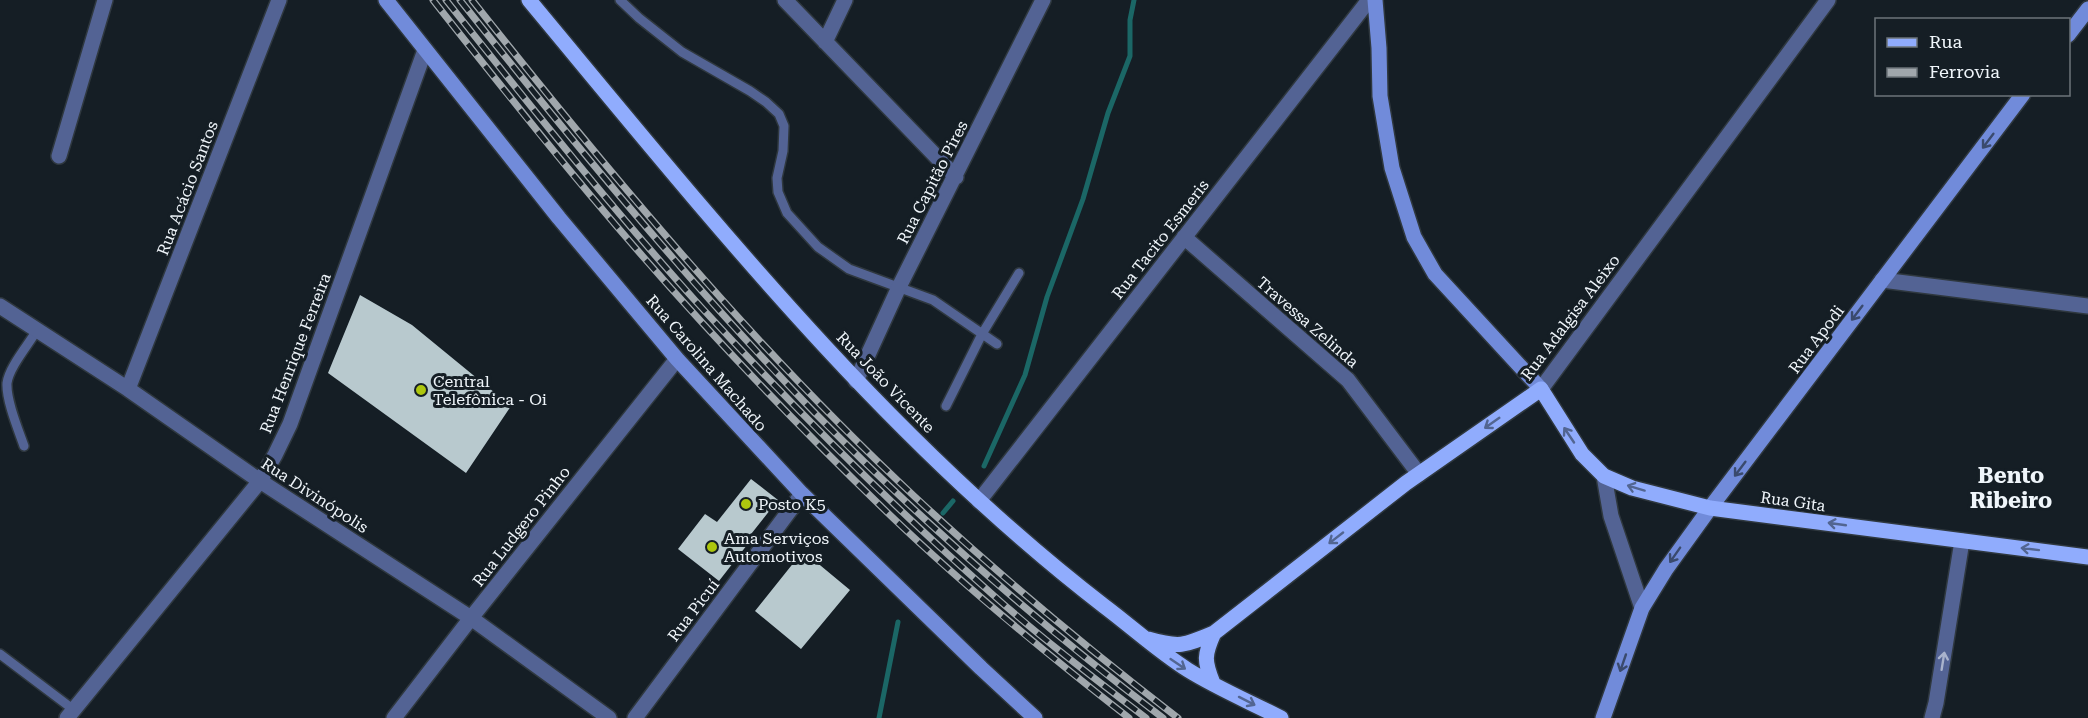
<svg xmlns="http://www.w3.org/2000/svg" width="2088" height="718" font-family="'Roboto Serif',serif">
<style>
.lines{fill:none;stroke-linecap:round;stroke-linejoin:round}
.stream{stroke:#1b6766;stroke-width:5}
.building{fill:#b8c9ce}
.service-casing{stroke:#2f383f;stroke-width:12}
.minor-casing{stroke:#2f383f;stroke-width:18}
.tertiary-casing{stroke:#2f383f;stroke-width:18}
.secondary-casing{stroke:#2f383f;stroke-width:18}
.primary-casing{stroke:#2f383f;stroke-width:18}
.service{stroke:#536394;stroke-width:9}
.minor{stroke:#536394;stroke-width:15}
.tertiary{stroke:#536394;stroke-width:15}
.secondary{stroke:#718bda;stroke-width:15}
.primary{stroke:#90acfd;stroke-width:15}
.rail-casing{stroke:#a0a7ac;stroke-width:7}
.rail{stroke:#151e25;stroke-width:4.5;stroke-dasharray:14;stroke-linecap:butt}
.oneway{stroke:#3a4a6d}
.oneway2{stroke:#526591}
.oneway3{stroke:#a9b3cc}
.poi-dot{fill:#adc60e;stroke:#151e25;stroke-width:2}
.labels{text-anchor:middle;stroke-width:6;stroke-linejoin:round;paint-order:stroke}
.street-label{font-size:16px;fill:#eff5fa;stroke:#151e25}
.poi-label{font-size:16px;fill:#eff5fa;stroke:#151e25;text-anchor:start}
.district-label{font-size:22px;font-weight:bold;fill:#eff5fa;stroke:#151e25}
</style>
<rect width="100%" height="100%" fill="#151e25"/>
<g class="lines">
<path class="stream" d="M984 466 1025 375 1047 297 1083 199 1108 113 1130 56V20L1134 0
M943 513 953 501
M879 718 898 622"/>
</g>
<path class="building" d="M360 295 412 325 511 406 466 473 328 373Z
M751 479 778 500 744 543 747 545 719 581 678 549 705 514 717 522Z
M803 551 850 590 801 649 755 611Z"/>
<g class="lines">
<defs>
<path id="service" d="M620 0 639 18 682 52 750 91 766 102 779 114 784 126 783 151 777 178 778 192 787 213 818 247 849 269 933 300 997 344
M946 406 982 334 1019 273
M24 446C18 429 6 400 7 383 9 367 29 344 37 330
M0 654 74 710"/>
<path id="minor" d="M785 0 956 177
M825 42 845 0
M59 156 105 0
M1184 237 1348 380 1419 474
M1882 280 2088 306
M0 306 128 389 260 481 471 618 609 718
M856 381 899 287 1043 0
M128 389 279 0
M1541 389 1828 0
M1604 476 1611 516 1642 608
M979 501 1369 0
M67 718 260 481 275 455 290 424 425 50
M394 718 471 618 677 359
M1932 718 1936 703 1962 541"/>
<path id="tertiary" d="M635 718 802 494"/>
<path id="secondary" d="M386 0 559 218 677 359 802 494 981 668 1035 718
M1375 0 1379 48 1380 96 1392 168 1414 237 1435 274 1541 389
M2068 35 2088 9
M1603 718 1642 608 1666 569 1710 508 2023 94"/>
<path id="primary" d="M529 0C707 214 882 435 1104 606 1132 627 1158 651 1188 670 1217 688 1250 702 1281 718
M1148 639C1179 648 1184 646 1214 633L1406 483 1541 389 1582 454 1604 476 1632 488 1710 508 2088 557
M1213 683C1204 661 1204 655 1214 633"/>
</defs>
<use href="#service" class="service-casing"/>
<use href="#minor" class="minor-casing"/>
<use href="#tertiary" class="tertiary-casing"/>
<use href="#secondary" class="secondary-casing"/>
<use href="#primary" class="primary-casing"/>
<use href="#service" class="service"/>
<use href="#minor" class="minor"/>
<use href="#tertiary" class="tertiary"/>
<use href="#secondary" class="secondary"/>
<use href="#primary" class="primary"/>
<defs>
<path id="rail" d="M433 0C485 66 537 132 591 196 685 308 786 415 891 516 966 588 1047 654 1129 718
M446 0C529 104 612 209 701 307 793 407 890 504 992 594 1041 638 1094 678 1146 718
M460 0C572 141 687 281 813 411 922 522 1039 624 1163 718
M472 0C609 173 752 345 914 496 999 575 1087 648 1178 718"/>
</defs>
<use href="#rail" class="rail-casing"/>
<use href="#rail" class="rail"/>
</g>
<defs><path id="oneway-shaft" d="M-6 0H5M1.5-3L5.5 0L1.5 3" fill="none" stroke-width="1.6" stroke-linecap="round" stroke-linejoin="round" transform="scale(1.5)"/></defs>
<g class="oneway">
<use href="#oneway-shaft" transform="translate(1988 141) rotate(127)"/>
<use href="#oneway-shaft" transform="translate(1857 313) rotate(127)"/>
<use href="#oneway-shaft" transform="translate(1740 469) rotate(127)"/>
<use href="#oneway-shaft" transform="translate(1675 555) rotate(125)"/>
<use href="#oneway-shaft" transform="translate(1623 663) rotate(109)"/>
</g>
<g class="oneway2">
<use href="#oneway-shaft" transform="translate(1492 423) rotate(145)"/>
<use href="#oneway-shaft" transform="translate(1569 435) rotate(-124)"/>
<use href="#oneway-shaft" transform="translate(1636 488) rotate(-163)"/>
<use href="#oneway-shaft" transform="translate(1837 524) rotate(-172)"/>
<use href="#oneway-shaft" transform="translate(1336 538) rotate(142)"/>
<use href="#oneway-shaft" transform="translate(2030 549) rotate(-173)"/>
<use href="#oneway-shaft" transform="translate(1178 664) rotate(34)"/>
<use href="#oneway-shaft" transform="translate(1247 701) rotate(27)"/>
</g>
<use class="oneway3" href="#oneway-shaft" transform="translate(1943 661) rotate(-81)"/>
<g class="poi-dot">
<circle cx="421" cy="390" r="6"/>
<circle cx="746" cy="504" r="6"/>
<circle cx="712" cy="547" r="6"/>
</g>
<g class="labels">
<g class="street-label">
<text transform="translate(932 182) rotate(-63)" y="6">Rua Capitão Pires</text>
<text transform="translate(187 188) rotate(-69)" y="6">Rua Acácio Santos</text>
<text transform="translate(1160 239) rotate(-52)" y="6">Rua Tacito Esmeris</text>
<text transform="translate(1570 317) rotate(-53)" y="6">Rua Adalgisa Aleixo</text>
<text transform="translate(1308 322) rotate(41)" y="6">Travessa Zelinda</text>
<text transform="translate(1816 339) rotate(-53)" y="6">Rua Apodi</text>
<text transform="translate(295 353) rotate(-69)" y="6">Rua Henrique Ferreira</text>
<text transform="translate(707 363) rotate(49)" y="6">Rua Carolina Machado</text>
<text transform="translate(886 382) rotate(46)" y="6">Rua João Vicente</text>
<text transform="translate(315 495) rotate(33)" y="6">Rua Divinópolis</text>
<text transform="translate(1793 501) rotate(8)" y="6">Rua Gita</text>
<text transform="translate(521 526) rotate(-52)" y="6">Rua Ludgero Pinho</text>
<text transform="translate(693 610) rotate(-53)" y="6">Rua Picuí</text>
</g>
<g class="poi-label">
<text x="433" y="387">Central<tspan x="433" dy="18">Telefônica - Oi</tspan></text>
<text x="758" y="510">Posto K5</text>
<text x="724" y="544">Ama Serviços<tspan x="724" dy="18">Automotivos</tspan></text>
</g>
<g class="district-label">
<text x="2011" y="483">Bento<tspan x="2011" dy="25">Ribeiro</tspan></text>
</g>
</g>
<rect x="1875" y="18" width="195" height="78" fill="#151e25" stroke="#6c747a" stroke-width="1.5"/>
<rect x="1887" y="38" width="30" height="9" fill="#90acfd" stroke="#6c747a" stroke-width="1.5"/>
<text x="1929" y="48" font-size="18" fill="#eff5fa">Rua</text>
<rect x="1887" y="68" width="30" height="9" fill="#a0a7ac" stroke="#6c747a" stroke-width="1.5"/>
<text x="1929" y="78" font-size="18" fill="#eff5fa">Ferrovia</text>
</svg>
